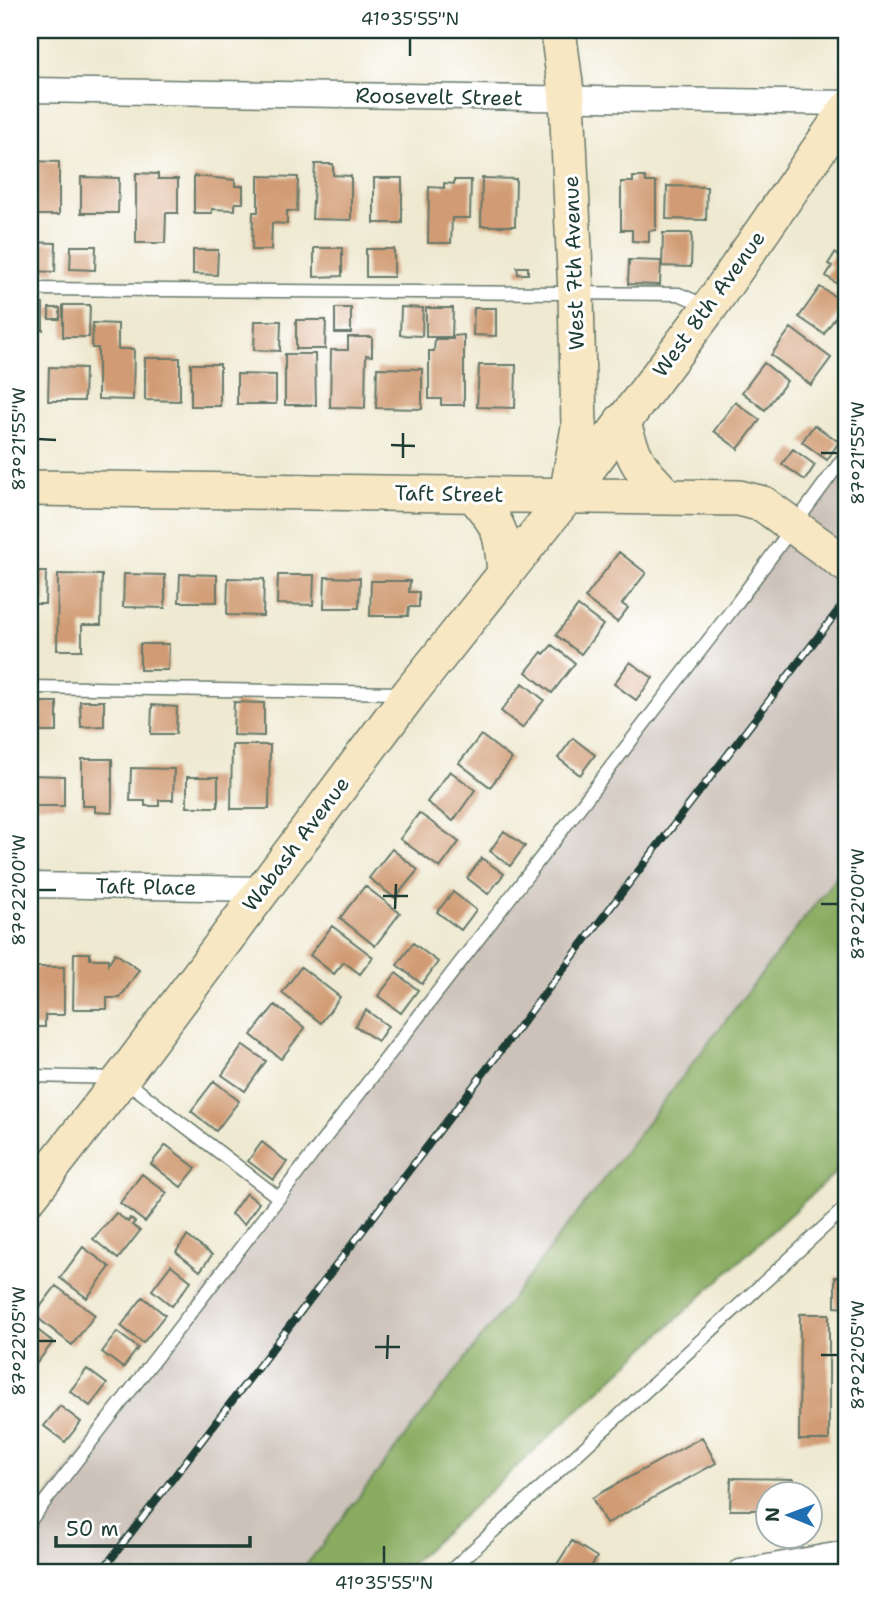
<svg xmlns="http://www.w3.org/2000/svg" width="877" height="1602" font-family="'Shantell Sans',sans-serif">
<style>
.industrial{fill:#ccc2b9}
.forest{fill:#89ac60;stroke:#54744a;stroke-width:2}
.building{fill:#d19c74}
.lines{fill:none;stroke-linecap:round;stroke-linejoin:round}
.lane-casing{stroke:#67796b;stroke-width:15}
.street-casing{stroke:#67796b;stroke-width:27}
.secondary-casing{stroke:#67796b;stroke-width:38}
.lane{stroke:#fff;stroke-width:12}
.street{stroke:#fff;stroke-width:24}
.secondary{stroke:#f8e7c3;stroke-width:35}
.rail-casing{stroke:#1f3d34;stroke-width:8}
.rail{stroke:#fff;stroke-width:5;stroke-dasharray:16;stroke-linecap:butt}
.ticks{fill:none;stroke:#1f3d34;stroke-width:2.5}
.labels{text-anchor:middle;stroke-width:6;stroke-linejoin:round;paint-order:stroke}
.street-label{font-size:21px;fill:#1f3d34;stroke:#fff}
.neatline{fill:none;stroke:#1f3d34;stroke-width:2.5}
.ticks-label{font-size:18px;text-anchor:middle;fill:#1f3d34}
</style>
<rect width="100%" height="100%" fill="#fff"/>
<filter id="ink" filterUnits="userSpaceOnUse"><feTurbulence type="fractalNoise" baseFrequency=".0143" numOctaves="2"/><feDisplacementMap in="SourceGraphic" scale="14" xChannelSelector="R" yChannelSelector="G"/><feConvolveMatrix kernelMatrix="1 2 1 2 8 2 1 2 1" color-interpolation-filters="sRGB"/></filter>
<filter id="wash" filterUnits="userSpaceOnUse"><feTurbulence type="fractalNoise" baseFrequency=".00686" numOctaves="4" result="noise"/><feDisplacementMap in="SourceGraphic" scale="28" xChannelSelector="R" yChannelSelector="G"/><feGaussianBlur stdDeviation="1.57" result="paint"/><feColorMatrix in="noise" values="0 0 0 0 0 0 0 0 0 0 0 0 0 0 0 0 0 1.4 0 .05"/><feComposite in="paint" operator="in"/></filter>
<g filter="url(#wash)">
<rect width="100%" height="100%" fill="#eee9d0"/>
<path class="industrial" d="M847 472V863L301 1572H30V1517L794 526Z"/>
<path class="forest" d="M847 863V1162L402 1572H301Z"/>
<g id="blocks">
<path class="building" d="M30 161 59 162V215H30Z
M315 164H333V175L351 176V220L312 219Z
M136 173 158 174V179H178V213H166L165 243H136Z
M194 176 235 180V186H243V203H235V210L212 209V213H194Z
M258 176 298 177 297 211H287V224L272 223 271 250H252L253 212H258Z
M81 177 119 178 118 213H81Z
M633 177H645L646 182H656V230L649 231V242L632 241V230H621V182H633Z
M374 178H402V223H374Z
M482 178 516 179 515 226H481Z
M454 180H471L470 218H452L451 243H428L429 187 444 188V183L454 184Z
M667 186 707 187 706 220 666 219Z
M663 233H692L691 267 662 266Z
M30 242 56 243 55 272 30 271Z
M71 246H96L95 270 70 269Z
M846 246 847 247V291L826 276 832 266 828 264 835 253 839 256Z
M314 248H342V276L314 277Z
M366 249H394V277H366Z
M193 250H218L217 275 193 274Z
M629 260 661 261 660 285 628 284Z
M517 267H528V274H518Z
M820 287 845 303 824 334 799 317Z
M30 304H43V330H30Z
M63 305H90L89 337H63Z
M401 307 423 308 422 336 400 335Z
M49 308H60V319H49Z
M335 308H351V333H335Z
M426 308H453L452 337H426Z
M474 308H496V336L473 335Z
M296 320H326L325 349H296Z
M255 321H281L280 351 254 350Z
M93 323 118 324V349H134L133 400 98 399V348H92Z
M791 328 831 358 811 385 771 355Z
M464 335V405H441V399H429V351H434L435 339H453V336Z
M348 337H372V356L366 355 365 408 330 407 331 350H348Z
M285 354H315L316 405H285Z
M145 358H180V401L145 400Z
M764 363 787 381 765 410 742 392Z
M191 364H220V406H191Z
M479 365H516L515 408 477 407Z
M49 367 85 368 84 401H48Z
M377 368 422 369V409L376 408Z
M35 370V395H30V371Z
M237 374 276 375V404H237Z
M735 402 760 420 738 449 714 431Z
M814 425 839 442 827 460 802 442Z
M793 449 815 465 805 480 782 464Z
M619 552 646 573 622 604 628 608 617 622 585 598Z
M30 572H46L45 604H30Z
M58 574 102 575 101 625H82V650H57Z
M124 574 165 575V608L123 607Z
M180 574 217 575V602H179Z
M278 575H314L313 605 277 604Z
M325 577 360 578 359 608H324Z
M228 578 264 579 263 616 227 615Z
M371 581H410L409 592H419V607H409L408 616H370Z
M578 606 603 625 581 654 556 635Z
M140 644H169L168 670H140Z
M552 645 575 663 552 693 526 672 542 652 544 654Z
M630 662 653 678 636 700 614 684Z
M523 683 544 700 522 728 501 711Z
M80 701H104V726L81 727Z
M30 702H57V732H30Z
M234 702 264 703V736L233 735Z
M152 705 177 707 176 734H151Z
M481 735 512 759 490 787 459 763Z
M573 738 595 755 580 775 558 758Z
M232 745H270L269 809H231Z
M82 759H112V813L95 812V806H82Z
M131 768 174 769 173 800H159V806H145V801H130Z
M450 771 475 790 453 821 427 802Z
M30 775 64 776V806H30Z
M187 777H218V807H187Z
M419 813 459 842 440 868 400 839Z
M504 831 525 846 510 866 490 851Z
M392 849 418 870 395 898 369 878Z
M482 858 504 874 488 894 467 878Z
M365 886 400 913 375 946 340 918Z
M453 892 476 910 461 930 437 912Z
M332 926 373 957 360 974 344 962 334 974 310 955Z
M413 943 438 962 422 984 397 965Z
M74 953H90V959H108V964L115 953 139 970 120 998H107V1009H73Z
M30 967H64V1015H45V1027H30Z
M301 967 340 997 321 1023 282 993Z
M396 973 418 990 401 1013 378 996Z
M275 1005 305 1028 281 1059 251 1035Z
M366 1010 388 1026 378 1041 355 1026Z
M243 1045 266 1061 245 1091 222 1075Z
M214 1081 239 1101 216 1131 191 1111Z
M262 1142 287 1162 273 1180 248 1161Z
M166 1145 196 1168 181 1187 151 1164Z
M142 1174 167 1193 145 1222 120 1203Z
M246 1193 259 1203 244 1224 231 1214Z
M116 1213 128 1222 130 1218 135 1222 132 1225 140 1231 118 1259 93 1239Z
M187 1236 212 1255 200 1271 176 1252Z
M83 1247 110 1267 87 1298 60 1278Z
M171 1265 191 1281 172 1306 152 1290Z
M835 1277H847V1308L835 1307Z
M56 1286 95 1315 72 1345 34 1315Z
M143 1297 165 1315 143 1343 121 1326Z
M800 1314H829V1440H799Z
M30 1324 53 1342 30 1372Z
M117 1332 138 1348 123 1368 102 1352Z
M87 1369 107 1384 90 1406 70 1391Z
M60 1406 81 1422 65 1442 44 1426Z
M702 1437 716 1463 606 1524 592 1498Z
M731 1478 794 1479V1494H768V1510H730Z
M572 1541 597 1557 588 1572H552Z"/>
</g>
</g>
<g filter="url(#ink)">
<use href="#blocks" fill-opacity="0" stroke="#67796b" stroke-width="2"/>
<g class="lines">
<defs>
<path id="lane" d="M30 289 679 294 706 306
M30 687 402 693
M30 1076 122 1078 279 1198
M30 1521 734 607 847 453
M449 1572 847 1206"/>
<path id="street" d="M30 90 847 103
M30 885 263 889
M740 1572 835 1555H847"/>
<path id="secondary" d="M558 30 567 99 576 294 579 427 568 489
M622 421C634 460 639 469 668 497
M30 488 739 498 763 504 847 565
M473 494C501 528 502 531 505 575
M30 1196 122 1078 410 693 567 496 709 308 847 109"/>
</defs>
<use href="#lane" class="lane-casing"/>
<use href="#street" class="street-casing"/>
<use href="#secondary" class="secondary-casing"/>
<use href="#lane" class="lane"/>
<use href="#street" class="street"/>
<use href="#secondary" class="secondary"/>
<defs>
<path id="rail" d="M101 1572 847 599"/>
</defs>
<use href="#rail" class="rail-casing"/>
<use href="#rail" class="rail"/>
</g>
</g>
<path class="ticks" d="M410 56V38M38 439 56 440M391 445 415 446M821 453H838M403 458V433M38 890H56M383 896H408M821 904H838M395 909 396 884M38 1341H56M375 1347H400M821 1355H838M387 1359 388 1335M384 1564V1546"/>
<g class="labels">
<g class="street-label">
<text transform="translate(439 97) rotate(1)" y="7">Roosevelt Street</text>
<text transform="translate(574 263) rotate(-92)" y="7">West 7th Avenue</text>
<text transform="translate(709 304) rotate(-54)" y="7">West 8th Avenue</text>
<text transform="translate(449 494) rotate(1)" y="7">Taft Street</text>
<text transform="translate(296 844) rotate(-53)" y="7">Wabash Avenue</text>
<text transform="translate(146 887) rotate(1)" y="7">Taft Place</text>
</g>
</g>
<rect width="877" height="1602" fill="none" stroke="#fff" stroke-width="77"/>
<g transform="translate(789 1515) rotate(271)"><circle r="33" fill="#ffffff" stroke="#a5b1ae" stroke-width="2"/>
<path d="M0-5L12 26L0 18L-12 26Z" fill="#1f6fb2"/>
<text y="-10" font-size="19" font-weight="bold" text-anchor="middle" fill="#1f3d34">N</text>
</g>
<path d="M56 1536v10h194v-10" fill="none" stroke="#1f3d34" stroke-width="3.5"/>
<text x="66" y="1536" font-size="21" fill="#1f3d34" stroke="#ffffff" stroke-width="5" paint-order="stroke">50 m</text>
<rect x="38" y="38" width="800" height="1526" class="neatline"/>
<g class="ticks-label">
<text x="410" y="25">41°35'55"N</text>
<text transform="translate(19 439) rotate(-90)" y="6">87°21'55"W</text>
<text transform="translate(858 453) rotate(-90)" y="6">87°21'55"W</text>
<text transform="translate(19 890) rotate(-90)" y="6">87°22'00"W</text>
<text transform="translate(858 904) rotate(-90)" y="6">87°22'00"W</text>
<text transform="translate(19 1341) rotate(-90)" y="6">87°22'05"W</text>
<text transform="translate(858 1355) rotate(-90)" y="6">87°22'05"W</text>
<text x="384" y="1589">41°35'55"N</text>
</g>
</svg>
